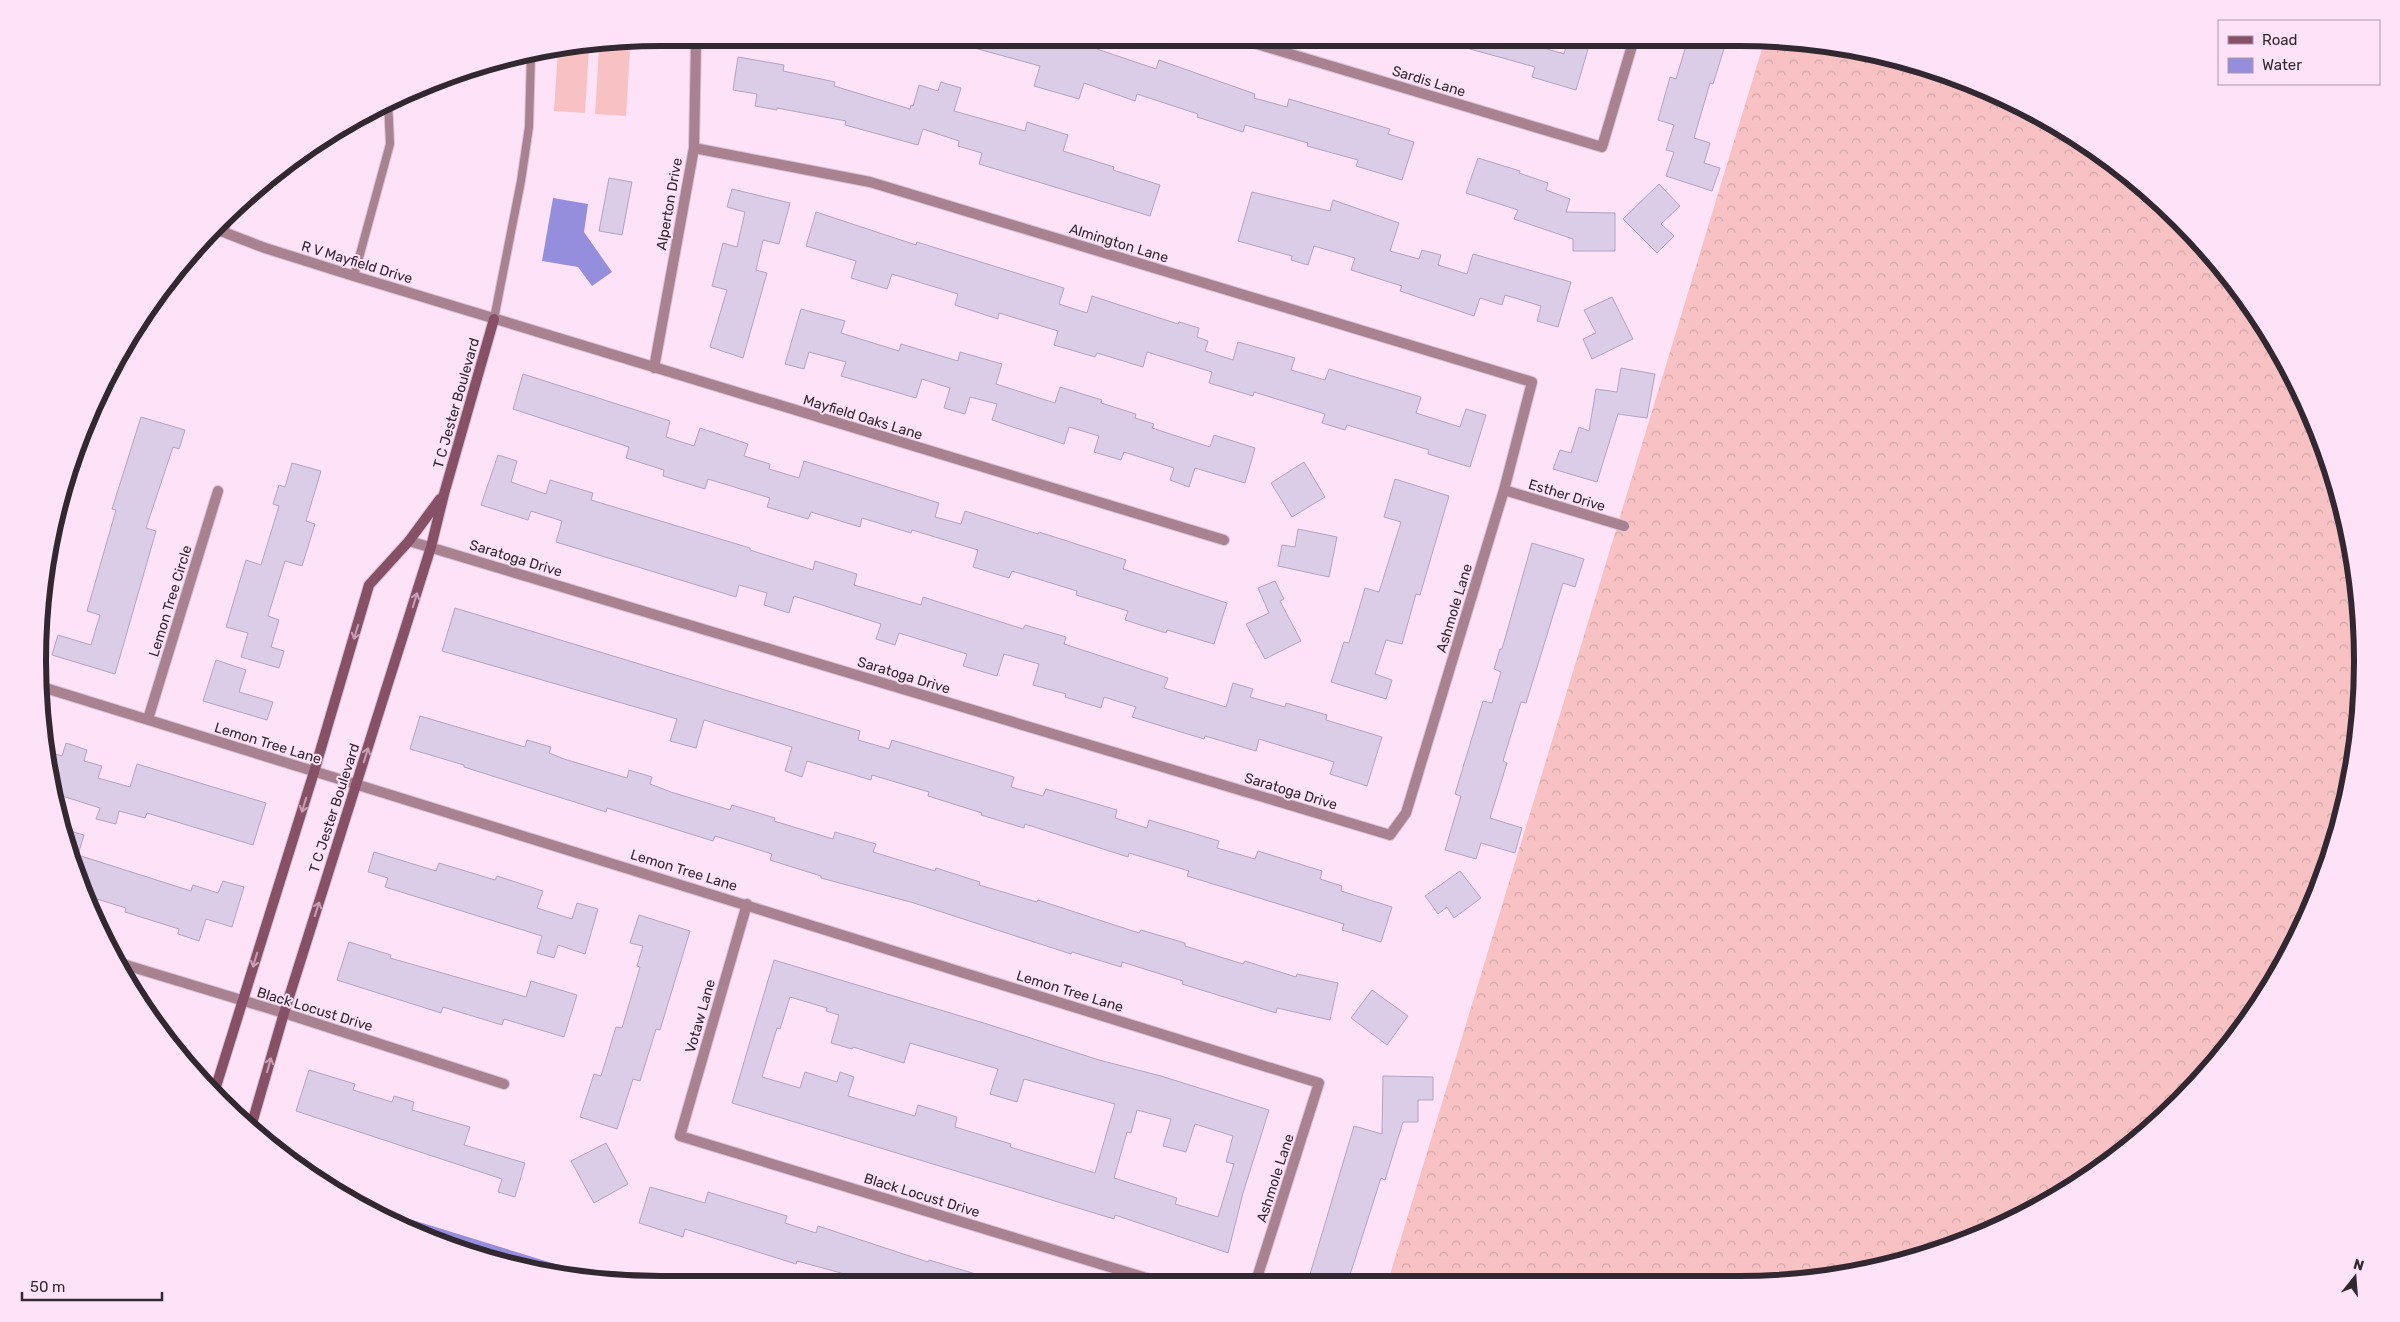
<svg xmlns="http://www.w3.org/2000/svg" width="2400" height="1322" font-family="Rubik,sans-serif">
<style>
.forest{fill:url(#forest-crowns)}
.pitch{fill:#f8c2c4}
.water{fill:#958edd}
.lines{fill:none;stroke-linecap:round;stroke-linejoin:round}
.stream{stroke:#958edd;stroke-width:5.5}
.building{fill:#dbcce8;stroke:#b2a4bf;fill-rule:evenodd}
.lane-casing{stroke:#d8c1d4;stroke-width:10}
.street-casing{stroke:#d8c1d4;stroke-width:12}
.secondary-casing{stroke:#d8c1d4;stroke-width:12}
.lane{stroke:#a98291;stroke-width:8}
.street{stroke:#a98291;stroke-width:10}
.secondary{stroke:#865067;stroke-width:10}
.oneway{stroke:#c7a0b7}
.labels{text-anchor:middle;stroke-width:4;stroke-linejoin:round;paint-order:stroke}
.street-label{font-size:14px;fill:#322831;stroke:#fde2f8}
.rim{fill:none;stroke:#322831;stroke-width:6}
</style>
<defs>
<pattern id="forest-crowns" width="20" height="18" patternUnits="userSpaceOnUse" patternTransform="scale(1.25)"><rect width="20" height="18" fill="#f8c2c4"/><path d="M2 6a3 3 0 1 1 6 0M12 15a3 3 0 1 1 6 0" fill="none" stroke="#d5a7a9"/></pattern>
</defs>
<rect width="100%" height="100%" fill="#fde2f8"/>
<path class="forest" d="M1765 39H1780L1901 59 2051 121 2150 192 2234 282 2298 385 2341 500 2361 621 2357 743 2333 847 2324 845 2287 954 2279 973 2180 1102 2085 1180 1940 1251 1820 1279 1388 1281Z"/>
<path class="pitch" d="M568 46 589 47 585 113 554 111 558 48Z
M599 48 630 50 626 116 595 114Z"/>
<path class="water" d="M553 198 588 204 584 232 612 272 592 286 578 267 542 261Z"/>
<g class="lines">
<path class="stream" d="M377 1212 595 1279"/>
</g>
<path class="building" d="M1591 39 1576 90 1532 77 1535 67 1452 44 1453 40H1517L1564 54 1568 40Z
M1688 39H1727L1713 84 1710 83 1694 138 1710 143 1704 163 1720 168 1712 191 1666 176 1674 152 1666 150 1674 125 1658 120 1670 77 1676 79Z
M1096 41 1094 48 1156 69 1159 60 1255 94 1254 98 1287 107 1289 99 1390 129 1388 134 1414 142 1402 180 1356 166 1358 160 1307 146 1308 143 1245 125 1243 132 1197 117 1198 114 1137 94 1135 101 1084 83 1079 99 1034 86 1040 66 967 46 968 42Z
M738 57 784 65 783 71 835 82 834 86 910 109 911 105 913 106 919 85 938 91 941 82 961 88 954 111 1025 131 1027 122 1068 135 1063 151 1114 167 1113 170 1160 185 1150 216 979 164 982 153 958 146 959 141 923 129 918 145 845 125 846 121 777 108V110L755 106 757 94 733 90Z
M1478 158 1520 171 1519 173 1548 183 1546 190 1570 199 1566 212 1615 213V251H1573V239L1514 219 1518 210 1466 193Z
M609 178 632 182 622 235 599 231Z
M1659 184 1680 206 1661 224 1674 236 1657 253 1623 219Z
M732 189 790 203 779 244 763 240 756 270 767 273 743 358 710 347 727 290 712 286 723 243 737 247 745 212 727 207Z
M1252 192 1330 211 1333 200 1399 223 1390 251 1419 259 1422 250 1441 255 1438 265 1467 274 1473 254 1571 282 1558 327 1537 321 1541 306 1505 295 1502 305 1480 298 1474 316 1400 291 1402 286 1351 270 1355 258 1314 246 1308 265 1291 260 1292 256 1238 241Z
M816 212 916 245 917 242 1064 288 1059 304 1087 313 1092 296 1178 324 1179 322 1199 328 1197 337 1208 341 1205 351 1233 360 1238 342 1295 358 1291 370 1325 380 1329 369 1421 397 1416 413 1460 427 1466 409 1486 415 1470 467 1428 454 1429 450 1347 425 1345 430 1322 423 1325 414 1254 392 1253 396 1209 383 1212 372 1147 352 1143 367 1097 353 1095 357 1054 345 1058 331 999 313 998 319 955 305 958 294 892 274 887 289 851 278 856 261 806 246Z
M1612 297 1633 339 1592 359 1583 339 1596 333 1584 310Z
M801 309 845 321 841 333 899 351 901 344 958 361 960 352 1002 364 996 384 1055 403 1060 387 1102 400 1101 403 1136 414 1135 418 1154 424 1152 428 1210 447 1214 435 1255 448 1245 483 1195 468 1189 487 1170 480 1174 468 1124 452 1121 460 1094 452 1099 436 1069 427 1064 444 992 420 997 404 970 397 965 414 944 408 950 388 922 379 916 398 841 376 846 362 809 352 804 369 785 364Z
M1621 368 1655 374 1647 418 1618 414 1597 482 1553 469 1560 450 1571 453 1579 427 1589 431 1596 389 1617 392Z
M523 374 670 421 666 437 694 446 700 428 748 444 744 456 770 464 769 469 799 478 804 461 939 503 935 517 961 524 965 511 1038 534 1039 532 1126 560 1123 569 1227 603 1214 644 1167 630 1166 633 1125 620 1128 611 1076 595 1077 591 1012 571 1009 578 973 567 978 550 912 530 911 533 862 518 860 527 811 512 808 519 767 507 770 498 708 479 705 489 663 476 664 470 626 458 629 447 513 409Z
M141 417 185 430 179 449 173 447 146 528 156 531 115 674 52 655 58 635 91 645 100 615 87 611 116 510 112 509Z
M498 455 517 461 511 482 546 494 550 480 593 493 591 500 750 548V550L813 570 815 561 857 574 854 585 921 605 923 597 1023 629 1025 625 1066 637 1064 644 1168 678 1164 688 1226 707 1233 683 1253 689 1250 697 1285 707 1286 703 1327 715 1326 720 1382 737 1367 786 1330 774 1334 762 1259 739 1256 751 1205 736 1204 739 1132 717 1136 707 1104 697 1101 708 1065 697 1066 694 1033 685 1039 664 1004 654 997 676 963 666 967 654 899 633 895 645 876 639 881 624 794 596 789 613 764 605 767 593 739 585 736 597 556 542 562 521 531 511 528 520 481 505Z
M1304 462 1325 497 1292 517 1271 483Z
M292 463 321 471 306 521 315 524 302 566 285 561 268 616 279 620 271 647 284 651 279 668 241 657 248 633 226 627 246 560 261 565 279 506 273 504 279 485 285 487Z
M1395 479 1449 496 1420 595 1416 594 1402 644 1386 640 1375 674 1392 680 1386 699 1331 682 1344 642 1349 643 1365 588 1379 592 1401 522 1384 517Z
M1298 529 1337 537 1329 577 1278 566 1282 545 1295 547Z
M1532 543 1584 559 1575 587 1563 583 1526 703 1521 702 1503 761 1507 763 1490 818 1522 828 1515 853 1481 843 1476 859 1445 850 1461 796 1455 794 1483 701 1492 703 1501 672 1494 669 1500 649H1502Z
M1275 581 1284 599 1280 601 1301 641 1265 659 1246 624 1269 613 1258 588Z
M455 608 860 731 858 740 889 749 892 740 1014 777 1011 787 1043 796 1046 789 1117 810 1115 818 1147 828 1149 820 1219 841 1217 848 1255 859 1258 851 1322 871 1320 879 1342 886 1341 891 1392 907 1381 942 1342 930 1344 924 1187 876 1189 871 1129 853 1128 857 1025 824 1024 828 981 815 982 813 928 796 929 792 872 775 871 780 807 761 802 777 785 771 792 747 704 720 696 748 670 741 677 719 442 651Z
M216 660 246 670 239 692 273 702 267 720 203 701Z
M420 716 525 747 527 740 551 747 549 753 564 759 627 778 629 770 652 777 650 784 671 792 730 810 732 805 775 818 774 821 833 839 835 832 876 844 873 852 935 871 936 868 980 882 979 885 1037 902 1038 900 1139 933 1141 930 1185 943V946L1243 964 1245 961 1296 977 1297 974 1338 983 1330 1020 1277 1008 1276 1013 1182 984 1183 981 1122 962 1121 967 1072 952 1071 954 914 903 821 878V876L770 860 772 854 715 836 713 841 607 808 606 812 464 767V765L410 749Z
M66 743 87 750 84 761 102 766 98 778 130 787 137 764 266 803 253 845 147 813 145 818 119 811 116 824 96 819 100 808 53 793 45 751 62 756Z
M63 829 84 835 78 855 191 891 193 885 218 893 223 881 244 887 232 927 206 919 199 941 178 934 179 929 125 912 126 908 84 895Z
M374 852 436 871 439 863 495 880 497 876 543 891 537 908 572 919 577 903 598 909 585 954 558 945 554 958 537 953 542 936 385 887 388 878 368 872Z
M1460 871 1481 898 1454 918 1447 907 1438 914 1425 896Z
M639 915 690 931 660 1030 656 1029 640 1081 633 1079 617 1129 580 1117 594 1074 601 1076 616 1027 622 1028 640 967 637 966 643 946 630 943Z
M349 942 391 955 390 958 526 997 531 981 577 995 564 1037 504 1019 502 1025 443 1007 441 1013 337 980Z
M774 960 987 1024 1099 1060 1161 1076 1269 1110 1243 1193 1228 1253 1115 1215 1114 1219 732 1103ZM790 997 827 1008 826 1011 839 1015 831 1043 852 1049 853 1047 904 1063 910 1043 998 1069 990 1094 1017 1102 1024 1079 1115 1104 1095 1173 1010 1147 1011 1144 955 1127 957 1117 918 1105 915 1116 848 1096 854 1077 840 1072 837 1082 805 1072 800 1088 762 1077 777 1028 780 1029ZM1137 1110 1171 1119 1163 1146 1186 1152 1195 1124 1233 1136 1226 1162 1234 1164 1218 1217 1175 1204 1177 1198 1114 1178 1127 1132 1131 1133Z
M1372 990 1408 1016 1387 1045 1351 1018Z
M309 1070 355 1084 353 1090 392 1102 394 1096 414 1102 412 1110 470 1127 464 1145 525 1163 515 1197 498 1192 502 1179 296 1111Z
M1383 1076 1433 1077V1100H1418V1122H1403L1385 1180 1381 1178 1348 1281H1308L1354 1126 1382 1134Z
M606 1143 628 1184 594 1203 571 1161Z
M650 1187 705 1203 708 1192 787 1216 785 1223 816 1233 818 1226 928 1262 929 1260 989 1278 988 1282H874L797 1261 796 1264 685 1229 683 1237 639 1223Z"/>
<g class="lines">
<defs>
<path id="lane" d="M224 232 231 210
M354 276 390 144 388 101
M494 319 521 181 529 127 531 54"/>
<path id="street" d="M1247 41 1602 147 1634 39
M213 228 265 248 354 276 1224 540
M654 368 694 148 696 42
M1504 490 1624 526
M409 541 1390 835 1406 813 1504 490 1532 382 870 182 694 148
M39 686 1319 1083 1256 1281
M148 719 218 491
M747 904 680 1136 1156 1281
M116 962 284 1013 504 1084"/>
<path id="secondary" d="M214 1093 314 772 369 585 409 541 440 499
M250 1130 284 1013 431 547 444 494 494 319"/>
</defs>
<use href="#lane" class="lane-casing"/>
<use href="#street" class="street-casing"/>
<use href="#secondary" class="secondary-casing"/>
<use href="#lane" class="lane"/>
<use href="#street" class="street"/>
<use href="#secondary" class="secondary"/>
</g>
<defs><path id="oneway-shaft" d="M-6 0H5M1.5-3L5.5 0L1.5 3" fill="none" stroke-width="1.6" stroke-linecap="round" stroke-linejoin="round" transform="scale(1.25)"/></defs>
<g class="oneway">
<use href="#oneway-shaft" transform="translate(415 600) rotate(-73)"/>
<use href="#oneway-shaft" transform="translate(356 632) rotate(107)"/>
<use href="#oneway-shaft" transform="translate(366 755) rotate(-73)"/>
<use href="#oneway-shaft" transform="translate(304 805) rotate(107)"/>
<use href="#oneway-shaft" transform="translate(317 909) rotate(-72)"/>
<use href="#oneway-shaft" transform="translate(255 960) rotate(107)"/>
<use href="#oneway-shaft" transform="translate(269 1065) rotate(-74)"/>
</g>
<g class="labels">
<g class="street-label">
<text transform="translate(1429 81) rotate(17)" y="5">Sardis Lane</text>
<text transform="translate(669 204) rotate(-80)" y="5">Alperton Drive</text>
<text transform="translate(1119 243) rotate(17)" y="5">Almington Lane</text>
<text transform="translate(357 262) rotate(17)" y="5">R V Mayfield Drive</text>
<text transform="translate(456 403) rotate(-74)" y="5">T C Jester Boulevard</text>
<text transform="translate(863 417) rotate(17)" y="5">Mayfield Oaks Lane</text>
<text transform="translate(1567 495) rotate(17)" y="5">Esther Drive</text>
<text transform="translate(516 558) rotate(17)" y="5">Saratoga Drive</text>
<text transform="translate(170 601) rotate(-73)" y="5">Lemon Tree Circle</text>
<text transform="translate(1454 608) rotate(-73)" y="5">Ashmole Lane</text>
<text transform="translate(904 675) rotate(17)" y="5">Saratoga Drive</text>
<text transform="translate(268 743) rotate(17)" y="5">Lemon Tree Lane</text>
<text transform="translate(1291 791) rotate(17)" y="5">Saratoga Drive</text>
<text transform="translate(334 808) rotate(-72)" y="5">T C Jester Boulevard</text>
<text transform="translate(684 870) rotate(17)" y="5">Lemon Tree Lane</text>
<text transform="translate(1070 991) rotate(17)" y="5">Lemon Tree Lane</text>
<text transform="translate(315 1009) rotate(17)" y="5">Black Locust Drive</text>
<text transform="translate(700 1016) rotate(-74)" y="5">Votaw Lane</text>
<text transform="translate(1275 1178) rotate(-72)" y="5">Ashmole Lane</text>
<text transform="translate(922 1195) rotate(17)" y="5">Black Locust Drive</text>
</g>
</g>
<path d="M0 0H2400V1322H0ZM661 46H1739A615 615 0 0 1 2354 661V661A615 615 0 0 1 1739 1276H661A615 615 0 0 1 46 661V661A615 615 0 0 1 661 46Z" fill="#fde2f8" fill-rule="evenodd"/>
<path class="rim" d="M661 46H1739A615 615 0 0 1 2354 661V661A615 615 0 0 1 1739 1276H661A615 615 0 0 1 46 661V661A615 615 0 0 1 661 46Z"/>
<rect x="2218" y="20" width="162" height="65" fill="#fde2f8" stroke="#ac98a8"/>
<rect x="2228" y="36" width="25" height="8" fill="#865067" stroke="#ac98a8"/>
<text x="2262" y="45" font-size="15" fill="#322831">Road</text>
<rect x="2228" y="58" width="25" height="15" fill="#958edd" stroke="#ac98a8"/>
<text x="2262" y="70" font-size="15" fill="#322831">Water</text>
<g transform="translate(2355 1277) rotate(17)" stroke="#fde2f8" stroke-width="4" paint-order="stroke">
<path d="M0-4L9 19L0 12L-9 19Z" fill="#322831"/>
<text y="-8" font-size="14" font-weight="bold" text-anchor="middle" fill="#322831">N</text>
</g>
<path d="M22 1292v8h140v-8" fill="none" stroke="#322831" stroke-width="2.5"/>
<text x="30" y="1292" font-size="15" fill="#322831" stroke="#fde2f8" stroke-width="4" paint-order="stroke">50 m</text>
</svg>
